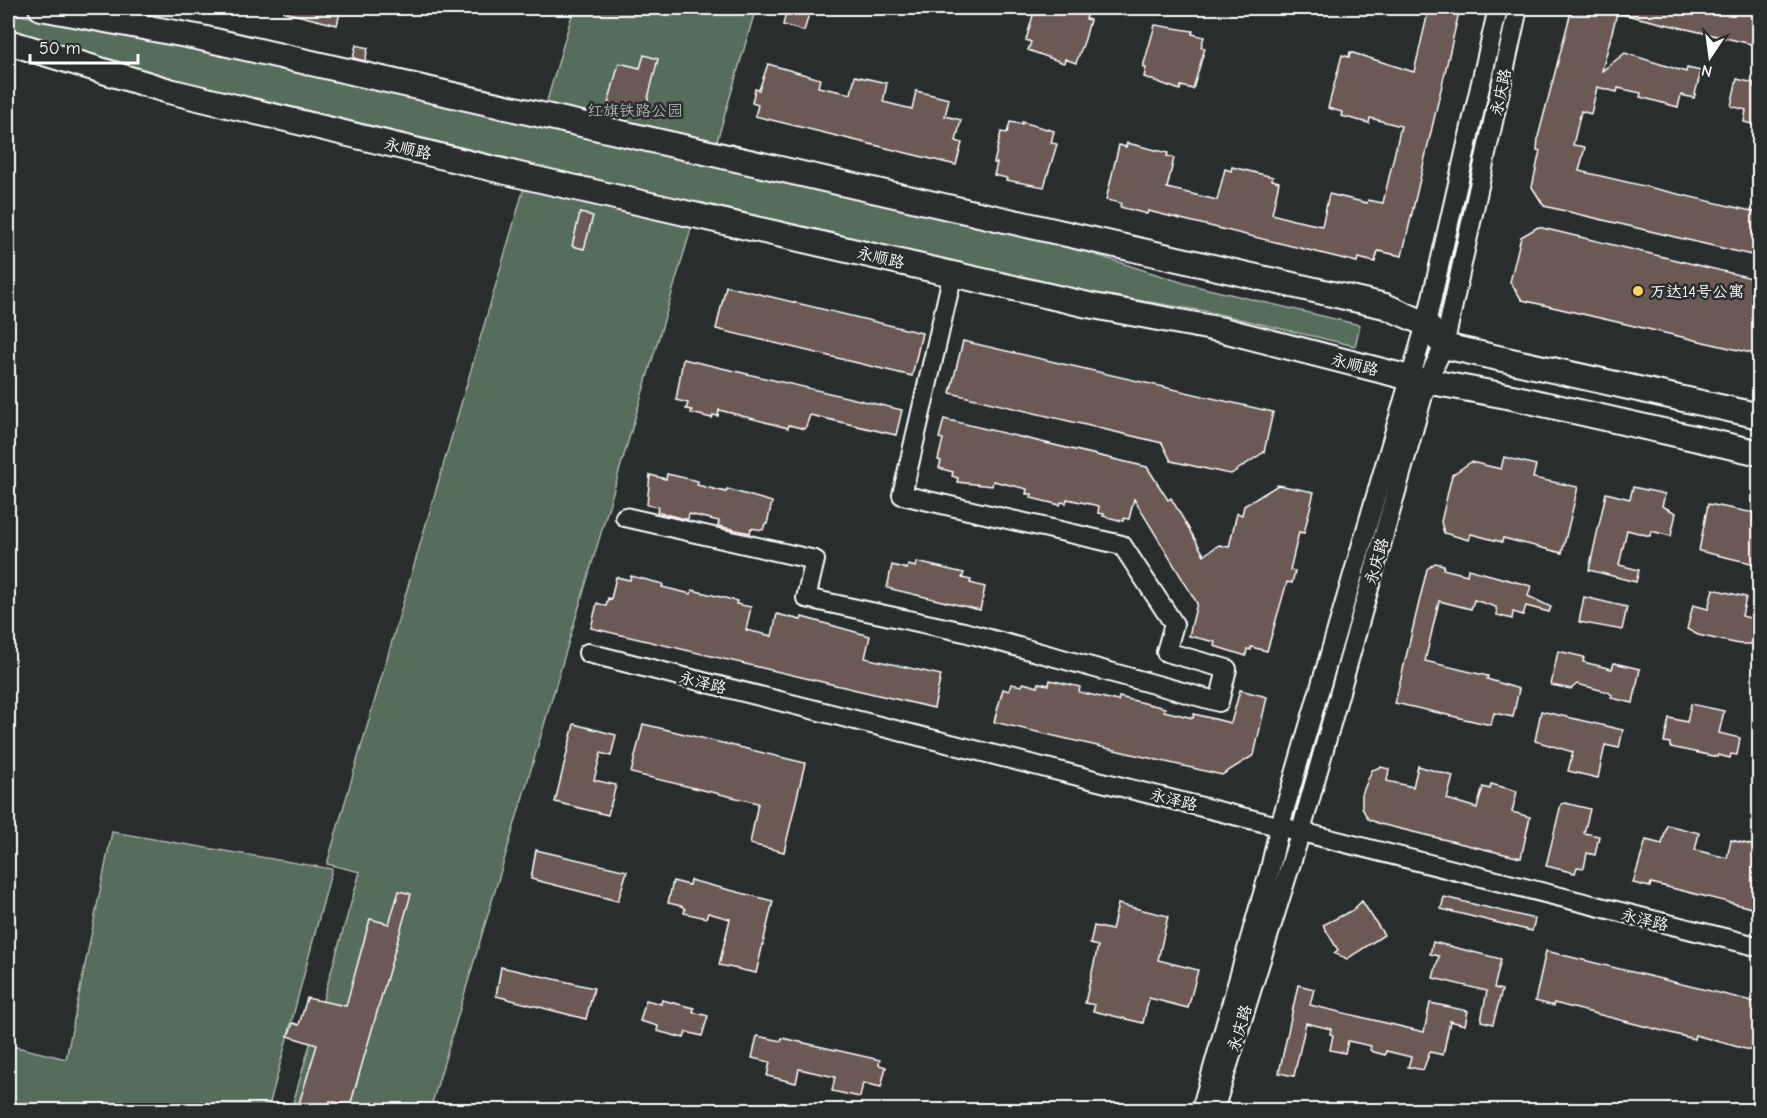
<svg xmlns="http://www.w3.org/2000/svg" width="1767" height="1118" font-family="'Comic Neue','LXGW WenKai TC',sans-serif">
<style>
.green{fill:#556d5a;stroke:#aab6ac;stroke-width:1.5}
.building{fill:#6b5a53;stroke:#fff;stroke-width:1.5}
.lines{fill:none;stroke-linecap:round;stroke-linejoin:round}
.minor-casing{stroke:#fff;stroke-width:22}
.major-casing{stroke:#fff;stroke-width:28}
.minor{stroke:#2a2d2e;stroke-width:18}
.major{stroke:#2a2d2e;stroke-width:24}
.poi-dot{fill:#ffd166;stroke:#2a2d2e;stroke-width:2}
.labels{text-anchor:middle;stroke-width:5;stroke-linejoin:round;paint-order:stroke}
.street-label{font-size:16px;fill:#fff;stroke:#2a2d2e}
.park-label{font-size:16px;fill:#aab6ac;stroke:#2a2d2e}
.poi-label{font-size:16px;fill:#fff;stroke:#2a2d2e;text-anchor:start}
</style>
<rect width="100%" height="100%" fill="#2a2d2e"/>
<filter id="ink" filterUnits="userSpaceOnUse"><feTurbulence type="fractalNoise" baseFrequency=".0167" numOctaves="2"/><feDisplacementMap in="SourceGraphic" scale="12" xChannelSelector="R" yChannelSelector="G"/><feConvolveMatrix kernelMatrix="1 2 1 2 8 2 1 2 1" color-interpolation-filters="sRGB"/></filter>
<g filter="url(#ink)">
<path class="green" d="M574 8H756L710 165 1090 253 1187 284 1360 325 1355 346 1210 312 1082 291 699 202 430 1110H291L360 872 327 864 531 164 206 88 8 29V13L214 50 540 125Z
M112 832 332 869 268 1110H8V1045L66 1059Z"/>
<path class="building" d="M284 8H341L337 25 284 12Z
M787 8 809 14 804 31 783 25Z
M1035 8H1080L1089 10 1086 19 1090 20 1085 39 1076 63 1065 59 1064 63 1028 50 1031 42 1026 40Z
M1429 8H1460L1402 256 1378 251 1375 262 1358 258 1357 262 1148 211 1147 214 1120 207 1121 203 1106 200 1119 145 1126 147 1127 143 1168 153 1167 156 1174 158 1167 188 1217 200 1225 169 1231 171 1232 167 1273 177 1272 180 1279 182 1272 214 1293 220 1322 226 1329 194 1367 203 1368 200 1383 203 1401 126 1370 118 1369 123 1341 116 1342 112 1328 108 1342 55 1349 57 1350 52 1414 72Z
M1572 8H1732L1745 10 1760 8V46L1617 13 1602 71 1625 53 1686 72 1687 68 1701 71 1694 98 1681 95 1678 107 1640 97 1641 93 1618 88 1617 92 1597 87 1591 114 1581 111 1573 145 1585 147 1579 171 1760 213V257L1544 206 1532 187 1540 151 1537 150 1538 137Z
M1155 25 1193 31 1192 34 1204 37 1201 47 1205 48 1193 89 1181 86 1180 90 1144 77 1146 68 1143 67Z
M356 45 368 48 365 61 353 58Z
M644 55 658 59 644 114 608 104 619 63 640 68Z
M768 64 820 79 818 87 851 94 855 76 887 83 883 102 912 109 916 91 949 99 945 116 961 120 956 141 962 143 956 165 755 116 758 105 752 103 755 89 759 90Z
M1737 79 1754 83V87L1760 88V126L1744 122 1746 110 1731 106Z
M1010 122 1022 124V122L1054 131 1051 143 1057 144 1044 187 1006 180 1007 178 994 175 997 163H994L1001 132 1007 133Z
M580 213 593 216 584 249 572 246Z
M1538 227 1760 280V355L1522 300 1510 282 1521 237Z
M726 286 922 333 912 376 716 329Z
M963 341 1273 412 1264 452 1231 474 1225 473 1171 461 1162 443 950 393Z
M683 359 902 410 896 435 810 415 805 429 789 425 788 428 719 410 718 416 713 415 712 418 691 413 692 410 686 409 688 403 676 400Z
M944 419 1147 467 1168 500 1171 498 1204 555 1219 545 1229 547 1237 513 1242 515 1244 506 1278 485 1314 492 1304 533 1299 532 1290 570 1295 571 1292 583 1287 582 1267 651 1251 647V650L1247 649 1246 656 1214 646 1215 642 1211 641 1189 636 1197 603 1134 499 1129 519 1124 518 1123 521 1103 516 1104 514 1098 513 1099 506 1067 499 1066 503 1061 502 1060 505 1031 498 1032 494H1026L1027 489 993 481 992 486 957 482 958 478 952 476 953 472 939 468 941 461 938 460 943 439 939 438Z
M1504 457 1536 465 1533 478 1578 487 1562 553 1503 538 1502 542 1471 534 1469 540 1444 533 1441 522 1452 475 1471 462 1501 469Z
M667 474 698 481 697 485 726 492 727 489 772 502 767 524H765L763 530 751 528 750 533 718 526 719 521 689 514 688 519H684L657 512 658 507 647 505 650 475 666 479Z
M1633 487 1665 494 1662 506 1676 513 1671 536 1651 531 1650 536 1627 530 1619 565 1639 570 1636 582 1589 570 1606 493 1630 499Z
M1708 504 1760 514V565L1699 551Z
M917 562 964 573 962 578 971 580 970 583 985 587 980 610 887 588 892 565 907 569 908 565 916 567Z
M1435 563 1444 565 1443 569 1467 575 1468 569 1531 586 1528 596 1551 607 1549 612 1526 606 1523 615 1513 612 1512 619 1497 615 1496 607 1474 600 1471 609 1439 601 1425 661 1488 676 1487 679 1519 689 1513 717 1494 713 1491 725 1395 703 1427 569Z
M631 576 663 584 662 587 691 594 692 590 737 601 736 604 751 607 746 630 772 636 777 614 801 620 802 617 870 636 865 658 941 675 934 708 591 628 597 603 606 606 608 598 611 599 616 577 630 580Z
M1713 589 1746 597 1742 616 1758 620 1752 644H1739L1698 635 1687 629 1693 605 1708 609Z
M1584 597 1627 607 1622 630 1579 622Z
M1558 651 1584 657 1583 662 1612 669 1614 663 1640 669 1633 703 1611 698 1612 695 1608 692 1577 684 1571 689 1551 685Z
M1050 680 1080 687 1079 692 1118 701 1119 697 1165 708 1164 711 1193 718 1194 714 1231 723 1240 690 1267 697 1254 755 1222 775 994 722 1003 689 1009 691 1011 684 1022 686 1023 683 1038 687 1039 683 1049 685Z
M1691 704 1724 711 1719 733 1740 738 1737 755 1731 754 1730 758 1718 755V757L1670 747V743L1664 742 1669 718 1687 722Z
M1541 711 1623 730 1619 748 1605 745 1598 778 1568 771 1573 752 1535 741Z
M574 724 616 735 611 756 601 753 594 780 616 785 608 815 555 802Z
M643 724 805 763 784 852 750 844 758 803 631 773Z
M1418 766 1453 776 1447 799 1477 808 1483 787 1490 789 1491 784 1517 791 1512 812 1530 817 1521 858 1380 824 1368 819 1362 808V794L1372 770 1381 767 1389 769 1387 781 1413 787Z
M1565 803 1590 809 1584 833 1599 836 1595 855 1587 853 1584 868 1577 867 1575 873 1546 866 1561 804Z
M1667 825 1699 833 1695 850 1727 858 1731 840 1760 847V910L1651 883 1650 887 1633 883 1646 840 1662 844Z
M536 850 627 871 618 901 531 879Z
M690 880 773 901 756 973 719 965 730 919 708 913 706 918 684 913 685 909 681 906 668 903 673 881 689 885Z
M399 891 411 894 350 1106 330 1101 327 1110H297L317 1045 288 1036 293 1023 299 1025 307 998 346 1006 370 919 389 924Z
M1444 897 1535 919 1532 931 1441 909Z
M1362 901 1384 935 1347 959 1334 953 1338 950 1323 925 1353 910Z
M1118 904 1168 916 1158 960 1198 970 1188 1008 1149 998 1143 1023 1093 1011 1095 1005 1085 1003 1098 946 1090 944 1094 926 1112 930Z
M1433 942 1501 959 1494 988 1502 990 1493 1024 1481 1021 1487 991 1433 978 1439 956 1430 954Z
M1546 951 1760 1003V1053L1695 1035 1694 1039 1554 1003V1006L1535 1001Z
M501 967 594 988 586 1019 496 996Z
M1298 985 1314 989 1310 1005 1424 1032 1430 1003 1468 1011 1465 1025 1450 1021 1443 1055 1430 1052 1423 1070 1408 1067 1411 1057 1386 1051 1385 1055 1374 1052 1370 1050 1371 1046 1348 1041 1345 1053 1330 1050 1333 1035 1330 1034 1331 1029 1306 1023 1294 1076 1279 1073Z
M646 1000 661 1004 662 1000 694 1008 693 1012 708 1016 702 1036 686 1032 684 1038 657 1031 658 1026 640 1021Z
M757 1036 781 1041 782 1038 880 1060 879 1065 886 1067 881 1087 863 1083 860 1097 832 1091 835 1077 799 1069 796 1083 767 1076 770 1062 752 1058Z"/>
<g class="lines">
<defs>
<path id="minor" d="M625 517 815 560 806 598 964 632 1219 702 1227 669 1166 652 1174 624 1122 545 902 495 953 273
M588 653 1760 947
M1201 1110 1270 869 1279 829 1426 324 1498 8
M1214 1110 1301 831 1427 381 1444 346 1518 8"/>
<path id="major" d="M41 8 197 37 1385 306 1426 324 1444 346 1760 416
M8 42 169 91 519 175 1088 305 1223 330 1410 378 1512 397 1760 453"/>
</defs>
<use href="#minor" class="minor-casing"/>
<use href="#major" class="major-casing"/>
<use href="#minor" class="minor"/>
<use href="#major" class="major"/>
</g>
</g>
<circle class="poi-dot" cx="1638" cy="291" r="6"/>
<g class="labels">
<g class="street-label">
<text transform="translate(1500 92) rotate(-78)" y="6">永庆路</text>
<text transform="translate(408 148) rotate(13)" y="6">永顺路</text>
<text transform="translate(881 257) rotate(13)" y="6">永顺路</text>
<text transform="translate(1355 364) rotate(14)" y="6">永顺路</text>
<text transform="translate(1376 561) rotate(-74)" y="6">永庆路</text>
<text transform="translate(703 682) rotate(14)" y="6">永泽路</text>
<text transform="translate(1174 799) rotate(14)" y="6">永泽路</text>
<text transform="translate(1645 919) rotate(14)" y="6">永泽路</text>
<text transform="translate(1239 1028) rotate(-73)" y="6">永庆路</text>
</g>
<g class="park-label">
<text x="635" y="116">红旗铁路公园</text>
</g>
<g class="poi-label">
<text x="1650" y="297">万达14号公寓</text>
</g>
</g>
<rect width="1767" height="1118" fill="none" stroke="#2a2d2e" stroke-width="30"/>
<rect x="15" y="15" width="1737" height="1088" fill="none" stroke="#fff" stroke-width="2" filter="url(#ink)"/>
<g transform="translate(1710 57) rotate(193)" stroke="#2a2d2e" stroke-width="4.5" paint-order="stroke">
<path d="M0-4.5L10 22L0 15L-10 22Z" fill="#ffffff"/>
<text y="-9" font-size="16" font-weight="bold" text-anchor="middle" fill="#ffffff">N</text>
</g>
<path d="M30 54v9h108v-9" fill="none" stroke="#ffffff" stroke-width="3"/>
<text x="39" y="54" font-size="18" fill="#ffffff" stroke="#2a2d2e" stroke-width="4.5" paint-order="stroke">50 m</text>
</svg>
